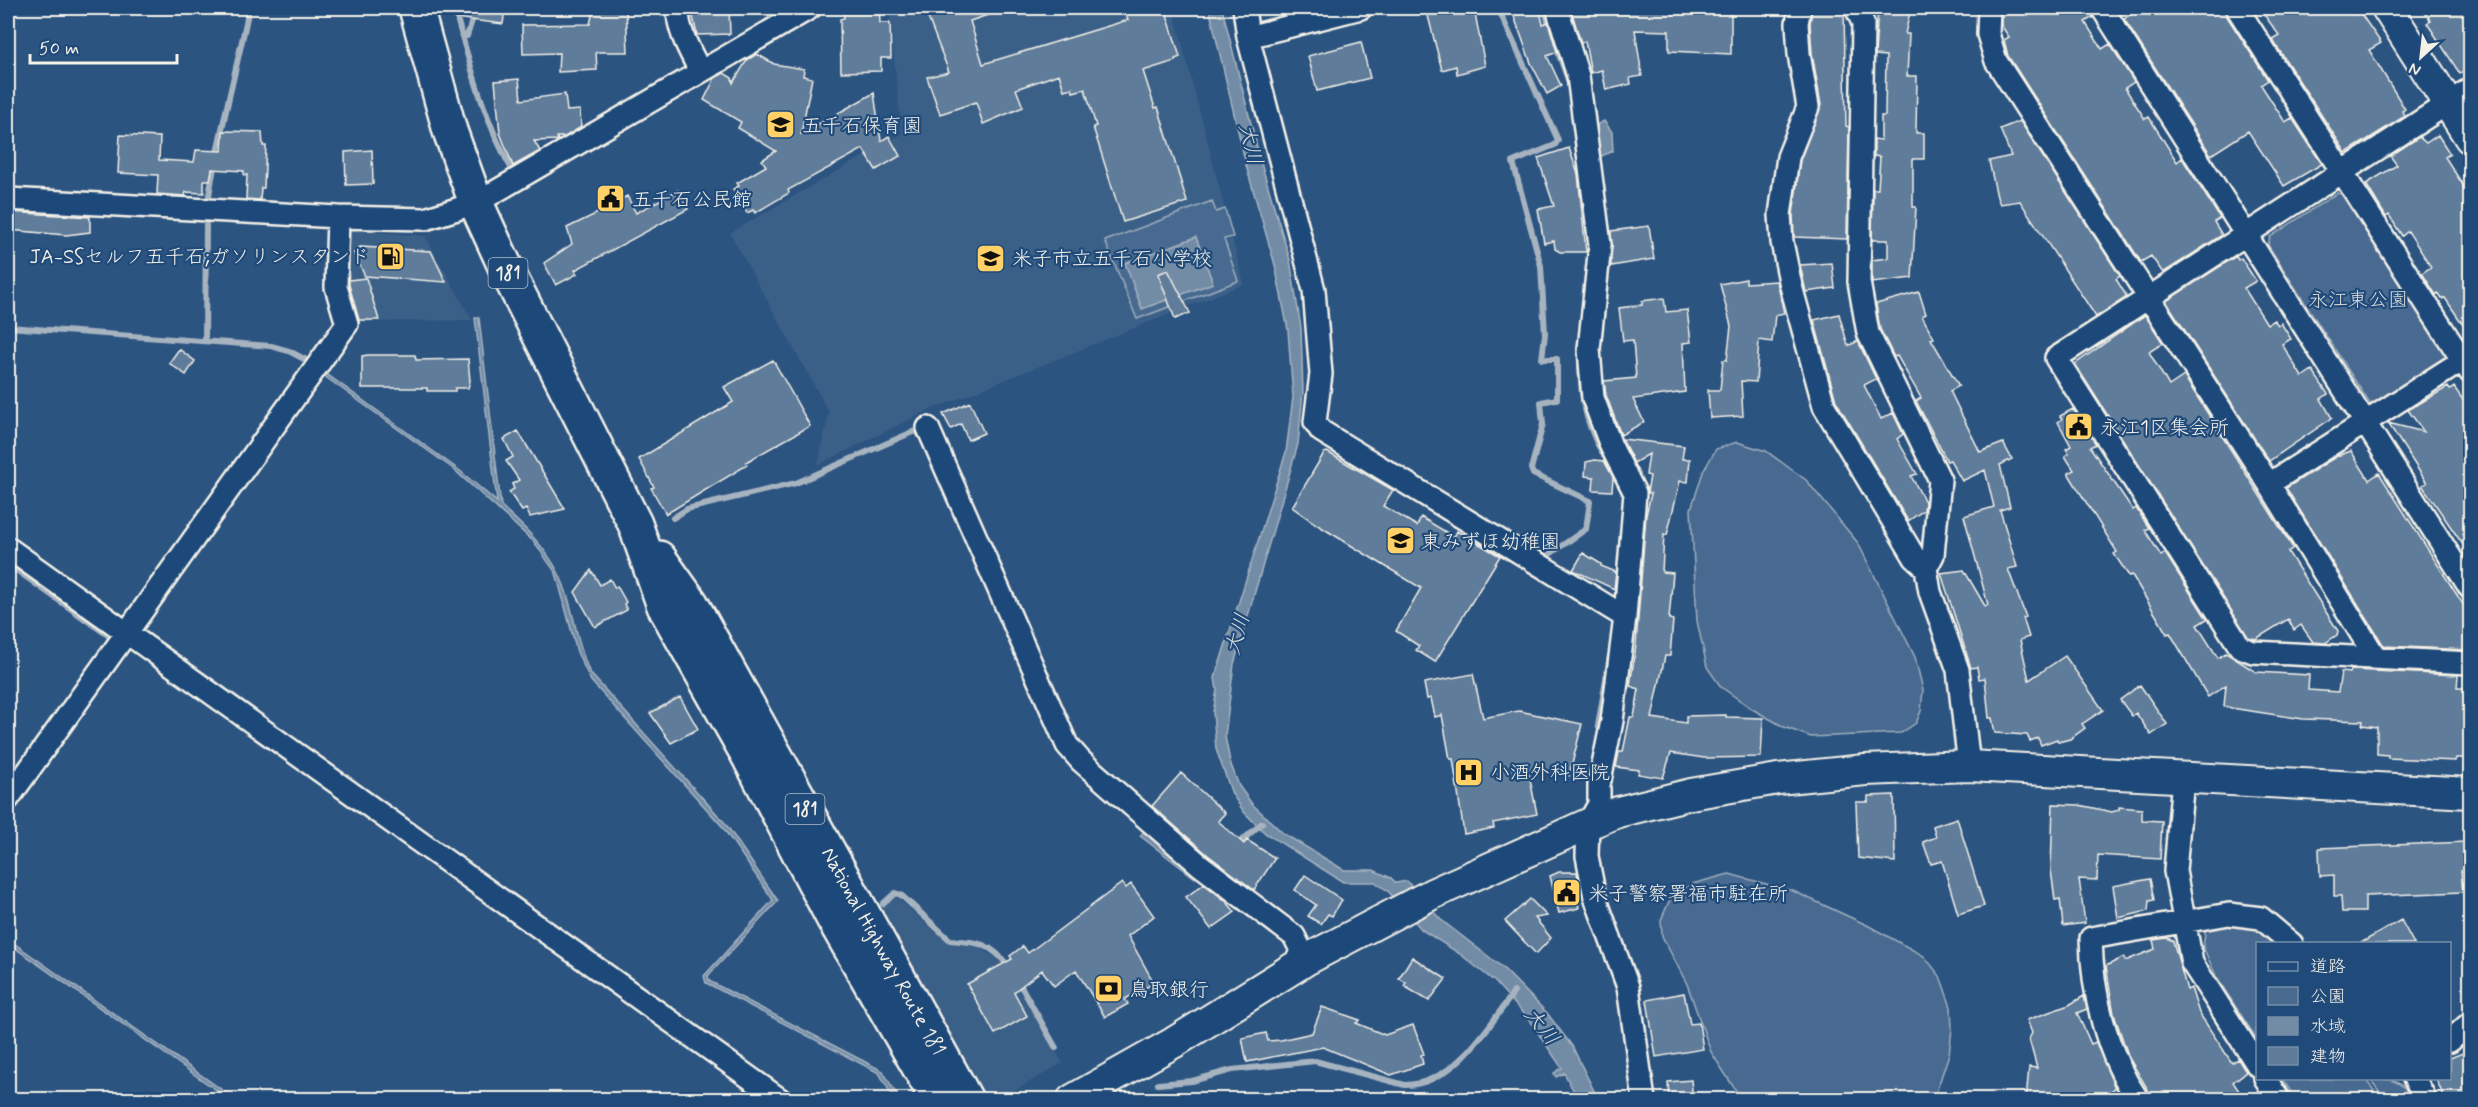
<svg xmlns="http://www.w3.org/2000/svg" width="2478" height="1107" font-family="Mynerve,'Klee One',sans-serif">
<style>
.built{fill:#3b6088}
.green{fill:#496b90;stroke:#9eaebc;stroke-width:1.5}
.water{fill:#738ca6;stroke:#a7b4c0;stroke-width:1.5}
.lines{fill:none;stroke-linecap:round;stroke-linejoin:round}
.stream{stroke:#a7b4c0;stroke-width:6}
.building{fill:#5e7b9a;stroke:#f4f1e8;stroke-width:1.5}
.street-casing{stroke:#f4f1e8;stroke-width:26}
.secondary-casing{stroke:#f4f1e8;stroke-width:34}
.highway-casing{stroke:#f4f1e8;stroke-width:38}
.street{stroke:#1f4a7a;stroke-width:21}
.secondary{stroke:#1f4a7a;stroke-width:30}
.highway{stroke:#1f4a7a;stroke-width:33}
.labels{text-anchor:middle;stroke-width:4.5;stroke-linejoin:round;paint-order:stroke}
.shield{fill:#1f4a7a;stroke:#b4bfc7;stroke-width:1.5}
.shield-label{font-size:18px;font-weight:bold;fill:#f4f1e8}
.poi-label{font-size:20px;fill:#f4f1e8;stroke:#1f4a7a;text-anchor:start}
.park-label{font-size:20px;fill:#dadddb;stroke:#1f4a7a}
.street-label{font-size:20px;fill:#f4f1e8;stroke:#1f4a7a}
.water-label{font-size:21px;font-style:italic;fill:#dadddb;stroke:#1f4a7a}
</style>
<rect width="100%" height="100%" fill="#2c5481"/>
<filter id="ink" filterUnits="userSpaceOnUse"><feTurbulence type="fractalNoise" baseFrequency=".0167" numOctaves="2"/><feDisplacementMap in="SourceGraphic" scale="12" xChannelSelector="R" yChannelSelector="G"/><feConvolveMatrix kernelMatrix="1 2 1 2 8 2 1 2 1" color-interpolation-filters="sRGB"/></filter>
<g filter="url(#ink)">
<path class="built" d="M889 8H1173L1244 284 920 414 818 465 829 412 730 233 902 134Z
M344 230 425 236 472 320 352 322 340 283Z
M895 896 947 942H973L1001 962 1063 1063 1012 1092 982 1090 881 909Z"/>
<path class="green" d="M2337 193 2346 195 2448 353 2447 361 2377 405 2370 404 2268 245 2270 237Z
M1212 201 1216 212 1225 209 1233 237 1224 239 1238 281 1137 319 1105 241Z
M1737 442 1766 451 1806 480 1858 543 1915 657 1923 690 1921 711 1916 723 1901 733 1811 737 1784 727 1754 710 1721 687 1707 667 1697 621 1691 509 1703 472 1716 449Z
M1729 874 1793 891 1867 925 1924 956 1940 976 1951 1007 1952 1029 1949 1054 1934 1099 1744 1100 1738 1094 1711 1052 1687 984 1662 936 1661 920 1671 897 1692 884Z
M2235 923 2258 926 2280 943 2258 944 2256 1038 2217 978 2203 947 2206 927Z
M2282 1079H2365L2381 1099H2296Z
M2370 1079C2391 1078 2402 1080 2412 1099H2385Z"/>
<path class="water" d="M1209 8H1222L1261 163 1290 260 1301 328 1303 392 1298 444 1234 664 1225 736 1230 762 1239 786 1252 804 1284 834 1344 870H1373L1391 878 1396 883 1407 881 1440 919 1502 967 1547 1013 1572 1046 1598 1099H1578L1564 1073 1556 1077 1554 1073 1562 1068 1529 1020 1495 982 1460 954 1422 930 1388 891 1375 882H1343L1265 833 1244 812 1232 794 1216 749 1213 712 1217 690 1215 678 1286 452 1293 397 1288 330 1275 265 1247 169Z
M1604 121 1612 132 1613 151 1597 158V125Z
M1196 237 1213 283 1142 309 1125 263Z
M475 318H479L501 506C523 526 544 545 558 572 574 603 575 641 590 673L725 823 778 901 708 976 709 981 883 1071 899 1099H894L879 1073 706 983 704 976 773 900 721 825 591 681 577 652 556 573 534 542 452 468 320 373 321 370 459 470 497 502Z
M1145 830 1199 873 1195 878 1140 836Z
M8 939 235 1099H229L8 943Z"/>
<g class="lines">
<path class="stream" d="M454 8C470 63 484 122 514 173
M1498 8 1558 140 1555 145 1513 162 1541 266 1545 334 1542 359H1557V399L1541 402 1543 424 1531 469 1533 474 1590 501 1586 529 1547 556 1535 551
M1544 8 1554 39
M462 37 467 36 476 8
M1559 55 1570 85
M208 202C218 136 236 73 249 8
M8 327 271 346 289 351 306 360
M205 341 206 225
M1580 362C1580 397 1587 431 1607 460
M673 518 687 509 796 483 915 431 923 439
M8 564 112 638
M1598 726 1610 655
M1236 846 1262 823
M883 904 895 893 901 895 950 940C978 942 990 942 1009 967
M1018 981 1056 1048
M1158 1084 1192 1081 1232 1070 1315 1061 1405 1085C1454 1085 1489 1026 1514 992"/>
</g>
<path class="building" d="M456 8H505L503 24 455 18Z
M594 8H626L628 52H596L597 70 558 72 559 53 523 54 522 25 590 24Z
M691 8H729L730 34 697 35Z
M844 8H879L880 23H890L891 58H881V71L841 72 840 19 844 18Z
M945 8H999L1000 11 970 21 983 64 1128 20 1124 8H1165L1180 57 1175 59V61L1143 71 1155 108 1158 107 1187 202 1123 222 1093 127 1096 126 1085 89 1073 92 1072 88 1064 90 1059 74 1016 89 1023 107 983 124 976 102 940 114 927 77 949 72 927 15Z
M1426 8H1474L1485 66 1457 74 1456 66 1442 70Z
M1511 8H1539L1543 24 1548 22 1557 52 1547 56 1561 86 1547 94 1531 63Z
M1577 8H1731V54L1669 51V31L1635 30 1642 76 1630 78 1631 84 1606 90 1602 70 1591 73 1585 41 1581 43 1571 10Z
M1812 8 1844 10 1846 126 1849 127 1847 239 1794 237 1793 215 1800 160 1821 105 1812 53 1810 24Z
M1878 8 1910 12 1905 34H1909L1907 76H1917L1916 133H1924V159H1913V207H1916L1912 278 1872 283V260L1888 258V240H1872L1873 189H1878L1880 157 1874 156V139L1881 140V116H1885L1886 56 1875 55Z
M2016 8H2063L2068 15 2080 8H2089L2093 17 2085 22 2102 49 2110 44 2134 82 2125 88 2145 119 2149 117 2177 162 2182 158 2220 218 2214 222 2222 235 2163 273 2151 256 2141 262 2008 56 2004 40 2009 37 2001 25V17Z
M2130 8H2224L2226 15 2268 80 2261 85 2285 122 2292 118 2322 164 2284 186 2248 131 2211 155 2124 19 2133 13Z
M2252 8H2349L2353 15 2359 11 2381 43 2369 50 2405 109 2402 111 2405 116 2346 153 2272 39 2279 35 2260 9 2255 12Z
M2423 8H2470V67L2460 74 2427 23 2431 21Z
M1361 42 1370 78 1317 91 1308 56Z
M757 54 774 64 804 69 803 76 812 78 801 134 874 93 881 141 889 136 900 156 876 170 863 149 788 190 789 193 755 213 753 210 747 213 733 189 739 186 737 183 766 166 762 160 776 151 738 128 741 122 704 100 715 78 724 73 732 78 733 83 747 60Z
M519 79 521 100 565 94 567 111 580 110 581 127 565 137H557L558 140 534 141 540 151 513 166 500 133 495 81Z
M2020 121 2120 276 2116 279 2127 297 2096 317 2020 201 2000 204 1997 197 1989 161 2011 156 2000 129Z
M223 131 262 132 263 146H266L264 188H261L260 200 246 199 247 175H244V171L212 169 210 180H204V193L186 192 185 196 157 194 158 175 118 173 120 135 160 137 159 160 194 162 196 150 222 151Z
M2438 135 2450 154 2445 157 2470 196V335L2445 298 2442 299 2438 293 2436 295 2422 273 2431 267 2408 231 2402 236 2389 215 2386 217 2366 184 2397 165 2390 156 2419 137 2426 143Z
M1569 148 1578 174 1586 252H1560L1555 249 1554 241 1544 243 1538 209 1554 206 1538 158Z
M372 150 373 184 346 185 345 152Z
M678 190 688 209 575 270 577 274 556 285 544 263 572 244 567 228 600 212 598 208 614 200 615 203 627 196 636 213Z
M8 212 90 217V232L66 235 8 230Z
M1649 226 1654 259 1611 266V231Z
M360 247 431 251 446 282 365 276 354 253Z
M2236 256 2238 260 2241 258 2256 281 2244 288 2267 324 2274 320 2278 325 2281 323 2291 339 2282 344 2302 377 2312 370 2328 394 2321 399 2332 418 2269 461 2166 301Z
M1832 263 1835 288 1806 292 1800 265Z
M1168 270 1190 313 1175 319 1158 274Z
M366 278 379 320H359L349 285V280Z
M1746 279V283L1777 281 1784 313 1775 315 1772 342 1759 340 1756 382 1741 381 1743 416 1710 418 1708 390H1720L1723 360H1727L1731 326 1720 284Z
M1919 292 1926 314 1922 316 1934 338 1931 339 1959 386 1950 391 1980 452 2003 443 2012 459 2000 465 2010 507 2000 510 2017 567 2008 569 2026 617 2023 618 2029 637 2020 640 2029 680 2065 656 2103 710 2082 724 2085 728 2070 739 2058 742 2057 739 2041 745 2038 738 2030 741 2027 735 1995 733 1992 718H1989L1985 678 1979 679 1977 667 1971 668 1941 573 1964 570 1985 606 1988 605 1964 516 1994 507 1985 470 1962 481 1950 460 1947 461 1916 401 1921 398 1897 356 1894 357 1880 329 1876 304Z
M1664 298 1666 312 1687 310 1691 342 1683 343 1685 392 1633 399 1644 422 1621 435 1606 395 1604 381 1636 378 1633 340 1623 341 1619 308 1642 305V301Z
M1839 314 1848 346 1858 341 1876 379 1864 385 1881 419 1893 413 1903 434 1897 439 1917 474 1911 476 1925 502 1924 510 1908 521 1836 401 1814 320Z
M2145 315 2163 343 2149 352 2169 386 2184 376 2293 548 2288 552 2338 631 2337 635 2325 643 2313 642 2301 625 2294 630 2288 619 2256 639 2248 637 2075 364Z
M179 349 195 361 186 375 169 363Z
M368 355H415L416 360 468 359 470 381 468 388H455V391H427V388H362V356Z
M773 360 810 426 746 462 747 465 666 514 651 488 654 487 639 459 733 402 724 387Z
M2448 387 2450 390 2454 387 2470 410V492L2467 494 2470 499V555L2422 485 2427 483 2388 423 2424 432 2408 410Z
M970 402 984 433 968 440 961 424 951 429 943 414Z
M2073 409 2096 444 2090 447 2133 510 2136 508 2149 528 2145 530 2161 556 2165 553 2207 619 2197 625 2218 658 2226 653 2256 672 2309 675 2308 690 2338 692 2341 672 2350 673 2351 670 2458 675 2457 688H2470V758H2456L2455 761 2388 758V755L2377 754V727L2362 725 2363 721 2303 719 2231 708 2224 706 2226 685 2208 697 2170 633 2167 634 2132 575 2129 576 2114 554 2117 552 2068 473 2074 470 2065 456 2069 453 2066 449 2071 446 2058 422 2062 419 2060 416Z
M518 431 565 509 530 517 526 509 522 511 509 492 514 489 512 484 519 480 506 461 513 457 504 439Z
M1622 439 1684 446 1682 459H1690L1688 482 1680 481 1667 535 1664 534 1662 572 1673 573 1669 619 1673 620 1670 656H1665L1652 718 1686 723V716L1726 715V717L1763 718 1761 757 1704 758 1671 753 1663 778 1638 774 1639 770 1616 767 1619 752H1623L1630 717H1634L1639 689 1630 686 1636 645 1646 515 1651 494 1647 492 1650 476 1646 475 1649 454 1634 463Z
M2351 451 2369 480 2379 473 2464 606 2470 602V649L2468 650 2384 646 2286 488 2337 456Z
M1327 452 1393 490 1383 506 1417 526 1421 517 1454 537 1457 531 1500 556 1435 662 1416 650 1419 646 1396 631 1421 588 1316 524 1292 507 1324 453Z
M1595 460 1604 461 1613 477 1612 491 1593 490 1594 477 1585 476 1586 462Z
M1583 553 1601 564V566L1616 572 1614 589 1573 570Z
M591 570 600 585 610 579 615 588 617 586 626 602 624 604 627 610 595 627 575 592Z
M1473 674 1483 718 1519 711 1582 724 1569 776 1528 769 1537 814 1493 823 1494 828 1464 834 1453 759H1450L1442 715 1435 717 1431 698 1427 699 1424 683Z
M2140 685 2167 724 2151 735 2136 713 2132 716 2120 700Z
M680 697 698 729 671 743 650 713Z
M1181 773 1225 813 1218 821 1244 844 1247 840 1275 858 1254 890 1208 855 1152 806Z
M1894 795 1895 862 1858 858 1856 802H1868V796Z
M2053 804 2079 805 2112 812 2119 810V807L2142 809V820L2162 821 2160 859 2098 855 2097 880 2079 879 2085 923 2063 926 2060 899 2055 900 2051 870Z
M1957 818 1984 906 1958 914 1942 861 1931 864 1923 842 1936 837 1933 826Z
M2467 842 2468 871H2461L2463 892 2365 896V912H2342L2341 896H2334V875L2320 876 2319 848Z
M1559 872H1577L1581 894 1576 895 1579 908 1559 913 1550 876Z
M1305 875 1342 900 1332 916 1328 914 1321 924 1308 916 1316 905 1295 890Z
M2150 879 2154 900 2149 901 2148 911 2118 918 2113 886Z
M1122 883 1126 888 1131 884 1154 916 1128 936 1154 983 1125 999 1128 1004 1105 1017 1076 970 1054 986 1042 970 1014 992 1027 1016 995 1034 967 984 1012 959 1010 956 1023 946 1028 953Z
M1204 884 1227 902 1235 912 1211 929 1186 897Z
M1530 899 1547 916 1535 918 1551 938 1536 954 1505 921Z
M2401 920 2414 944H2359Z
M2167 938 2173 941 2187 990 2191 988 2199 1013 2232 1063 2238 1059 2246 1072 2233 1082 2245 1100H2154L2129 1058 2114 1014 2106 966 2124 957 2125 961 2155 949 2153 940Z
M1412 957 1446 979 1429 1001 1404 986 1406 983 1399 978Z
M1684 993 1690 1024 1699 1023 1703 1049 1656 1057 1647 1000Z
M2084 996 2087 1009 2077 1013 2091 1044 2096 1042 2115 1088 2098 1100H2026L2029 1067 2037 1068 2029 1039 2032 1033 2027 1020 2069 1005Z
M1322 1007 1360 1020 1356 1023 1385 1035 1413 1025 1424 1054 1421 1055 1423 1064 1391 1075 1323 1047 1247 1062 1242 1038 1266 1033 1268 1041 1281 1040 1312 1033Z
M2470 1050V1100H2445L2436 1078H2450V1058Z
M1691 1080 1693 1100H1669L1668 1082Z"/>
<g class="lines">
<defs>
<path id="street" d="M678 8C677 30 690 51 700 71
M1244 8 1248 37 1314 290 1321 374 1315 422 1321 431 1625 617
M1557 8 1578 76 1600 245 1589 349 1593 398 1611 446 1635 493 1625 617 1612 721 1599 785V804L1588 824 1587 856 1595 897 1628 987 1644 1100
M1800 8 1797 23 1799 54 1808 107 1788 157 1780 215 1782 242 1791 286 1824 406 1915 558 1926 568
M1856 8 1863 23 1859 282 1868 333 1940 480 1933 555 1926 568 1930 592 1958 670 1969 766
M1989 8 1988 34 1996 61 2269 484 2376 658
M2102 8 2470 588
M2237 8 2470 372
M1248 37 1361 8
M2470 89 2056 358 2240 647 2253 652 2470 663
M8 199 338 217 425 219 476 203 810 8
M928 428 1067 745 1081 761 1200 865 1294 936 1306 960
M2269 484 2463 360
M8 548 781 1100
M2183 778 2175 871 2192 963 2258 1066
M8 799 347 324 336 287 338 217
M2450 1041 2470 1023
M2265 1078 2279 1100
M2414 1078 2426 1100
M2138 1100C2106 1053 2092 994 2091 938L2229 914 2261 918 2292 944"/>
<path id="secondary" d="M2387 8 2470 138
M1072 1100 1173 1043 1306 960 1432 894 1588 824 1618 812 1691 794 1778 779 1865 770 1969 766 2470 793"/>
<path id="highway" d="M416 8 450 131 476 203 510 277 635 524 664 606 749 757 833 918 938 1100
M659 558 691 603 966 1100"/>
</defs>
<use href="#street" class="street-casing"/>
<use href="#secondary" class="secondary-casing"/>
<use href="#highway" class="highway-casing"/>
<use href="#street" class="street"/>
<use href="#secondary" class="secondary"/>
<use href="#highway" class="highway"/>
</g>
</g>
<defs>
<symbol id="school-square" viewBox="-11 -11 22 22"><rect x="-9" y="-9" width="18" height="18" rx="4" fill="#ffd166" stroke="#1f4a7a"/><path d="M0-5L7-2L0 1L-7-2ZM-4 1L0 2.5L4 1V4Q0 6-4 4Z" fill="#111"/></symbol>
<symbol id="civic-square" viewBox="-11 -11 22 22"><rect x="-9" y="-9" width="18" height="18" rx="4" fill="#ffd166" stroke="#1f4a7a"/><path d="M-.6-6.5H3V-4.5H.6V-3L4-1V1h2V6H-6V1h2V-1L-.6-3ZM-1.2 2.5V6h2.4V2.5Z" fill="#111"/></symbol>
<symbol id="fuel-square" viewBox="-11 -11 22 22"><rect x="-9" y="-9" width="18" height="18" rx="4" fill="#ffd166" stroke="#1f4a7a"/><path d="M-5.5-6h7V0h2V4h1.3V-2.5L3-4.5l.8-.8L6-3V5H2.5V1h-1V6h-7ZM-4.2-4.7v3.2H.2V-4.7Z" fill="#111"/></symbol>
<symbol id="hospital-square" viewBox="-11 -11 22 22"><rect x="-9" y="-9" width="18" height="18" rx="4" fill="#ffd166" stroke="#1f4a7a"/><path d="M-5-5h3v3.5h4V-5h3V5h-3V1.5h-4V5h-3Z" fill="#111"/></symbol>
<symbol id="bank-square" viewBox="-11 -11 22 22"><rect x="-9" y="-9" width="18" height="18" rx="4" fill="#ffd166" stroke="#1f4a7a"/><path d="M-6-4H6V4H-6ZM0-2.3a2.3 2.3 0 1 0 0 4.6a2.3 2.3 0 1 0 0-4.6Z" fill="#111"/></symbol>
</defs>
<g fill-rule="evenodd">
<use href="#school-square" x="764" y="108" width="33" height="33"/>
<use href="#civic-square" x="594" y="182" width="33" height="33"/>
<use href="#fuel-square" x="374" y="240" width="33" height="33"/>
<use href="#school-square" x="974" y="242" width="33" height="33"/>
<use href="#civic-square" x="2062" y="410" width="33" height="33"/>
<use href="#school-square" x="1384" y="524" width="33" height="33"/>
<use href="#hospital-square" x="1452" y="756" width="33" height="33"/>
<use href="#civic-square" x="1550" y="876" width="33" height="33"/>
<use href="#bank-square" x="1092" y="972" width="33" height="33"/>
</g>
<g class="labels">
<g class="shield">
<rect x="488.5" y="258" width="39" height="30" rx="4.5"/>
<rect x="785.5" y="794" width="39" height="30" rx="4.5"/>
</g>
<g class="shield-label">
<text x="508" y="279">181</text>
<text x="805" y="815">181</text>
</g>
<g class="poi-label">
<text x="802" y="132">五千石保育園</text>
<text x="632" y="206">五千石公民館</text>
<text x="370" y="263" text-anchor="end">JA-SSセルフ五千石;ガソリンスタンド</text>
<text x="1012" y="265">米子市立五千石小学校</text>
<text x="2100" y="434">永江1区集会所</text>
<text x="1421" y="548">東みずほ幼稚園</text>
<text x="1490" y="779">小酒外科医院</text>
<text x="1588" y="900">米子警察署福市駐在所</text>
<text x="1129" y="996">鳥取銀行</text>
</g>
<g class="park-label">
<text x="2358" y="306">永江東公園</text>
</g>
<g class="street-label">
<text transform="translate(884 951) rotate(61)" y="7">National Highway Route 181</text>
</g>
<g class="water-label">
<text transform="translate(1251 144) rotate(76)" y="7">大川</text>
<text transform="translate(1237 634) rotate(-74)" y="7">大川</text>
<text transform="translate(1542 1026) rotate(51)" y="7">大川</text>
</g>
</g>
<rect width="2478" height="1107" fill="none" stroke="#1f4a7a" stroke-width="30"/>
<rect x="15" y="15" width="2448" height="1077" fill="none" stroke="#f4f1e8" stroke-width="2" filter="url(#ink)"/>
<rect x="2256" y="942" width="195" height="138" fill="#1f4a7a" stroke="#748da6" stroke-width="1.5"/>
<rect x="2268" y="962" width="30" height="9" fill="#1f4a7a" stroke="#748da6" stroke-width="1.5"/>
<text x="2310" y="972" font-size="18" fill="#f4f1e8">道路</text>
<rect x="2268" y="987" width="30" height="18" fill="#496b90" stroke="#748da6" stroke-width="1.5"/>
<text x="2310" y="1002" font-size="18" fill="#f4f1e8">公園</text>
<rect x="2268" y="1017" width="30" height="18" fill="#738ca6" stroke="#748da6" stroke-width="1.5"/>
<text x="2310" y="1032" font-size="18" fill="#f4f1e8">水域</text>
<rect x="2268" y="1047" width="30" height="18" fill="#5e7b9a" stroke="#748da6" stroke-width="1.5"/>
<text x="2310" y="1062" font-size="18" fill="#f4f1e8">建物</text>
<g transform="translate(2421 57) rotate(207)" stroke="#1f4a7a" stroke-width="4.5" paint-order="stroke">
<path d="M0-4.5L10 22L0 15L-10 22Z" fill="#f4f1e8"/>
<text y="-9" font-size="16" font-weight="bold" text-anchor="middle" fill="#f4f1e8">N</text>
</g>
<path d="M30 54v9h147v-9" fill="none" stroke="#f4f1e8" stroke-width="3"/>
<text x="39" y="54" font-size="18" fill="#f4f1e8" stroke="#1f4a7a" stroke-width="4.5" paint-order="stroke">50 m</text>
</svg>
